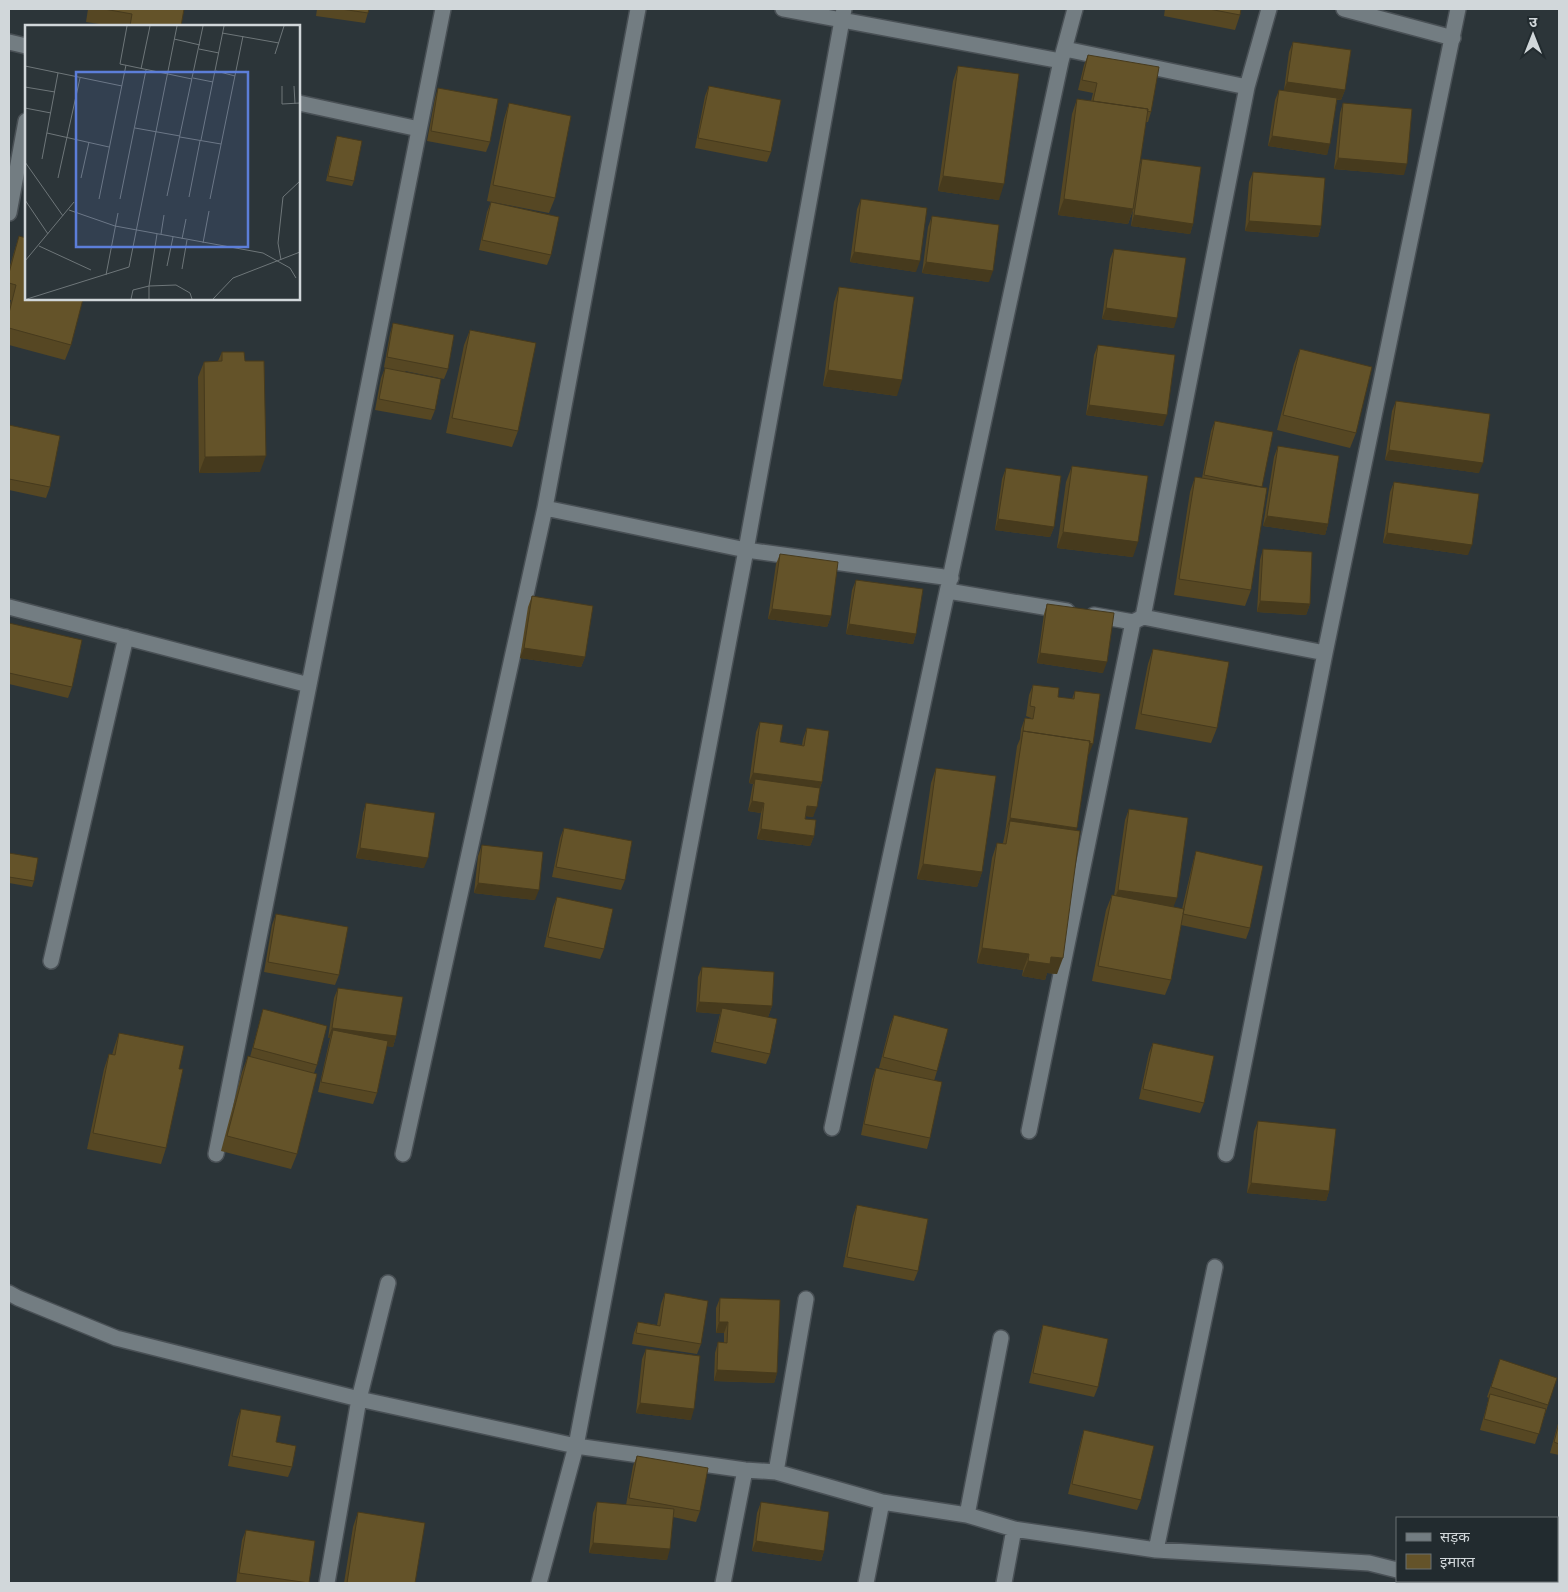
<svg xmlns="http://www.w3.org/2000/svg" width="1568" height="1592" font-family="'Archivo Narrow','Noto Sans Devanagari',sans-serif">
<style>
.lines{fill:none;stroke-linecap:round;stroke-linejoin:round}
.minor-casing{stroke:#495055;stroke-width:18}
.minor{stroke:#737d82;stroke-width:15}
.wall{fill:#564723}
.shaded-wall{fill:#463a1d}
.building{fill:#645329;stroke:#463a1d}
.inset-road{fill:none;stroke:#6e7679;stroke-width:1}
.view{fill:#5c7ed9;fill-opacity:0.15;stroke:#5c7ed9;stroke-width:2.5}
.inset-edge{fill:none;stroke:#d1d7da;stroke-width:2.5}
</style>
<rect width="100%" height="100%" fill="#2c3539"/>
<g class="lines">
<defs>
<path id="minor" d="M783 9 1061 61
M1344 9 1453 38
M9 42 26 46
M1065 49 1247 87
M299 103 419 129
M9 213 26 121
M545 508 746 550 951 578
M948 591 1067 611
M9 607 309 685
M1094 615 1133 622 1143 617 1325 653
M1143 617 1247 87 1269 9
M51 961 126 637
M832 1128 1061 61 1075 9
M1029 1131 1133 622
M216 1154 443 9
M403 1154 545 508 638 9
M1226 1154 1325 653 1458 9
M9 1293 18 1298 116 1338 359 1399 576 1446 745 1470 776 1472 882 1502 967 1515 1014 1529 1156 1550 1369 1563 1397 1570
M776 1472 806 1299
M967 1515 1001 1338
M1156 1550 1215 1267
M1440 1581 1450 1583
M327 1583 359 1399 388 1283
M539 1583 576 1446 746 550 844 9
M723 1583 745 1470
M866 1583 882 1502
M1004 1583 1014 1529"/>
</defs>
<use href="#minor" class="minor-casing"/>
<use href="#minor" class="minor"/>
</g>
<path class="wall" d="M88 9H184L181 26H112L86 22Z
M317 9H369L365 23 316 16Z
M1165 9H1241L1240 15 1235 30 1164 16Z
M1293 42 1345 90 1341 100H1337L1327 155 1268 146 1275 100 1279 90H1284L1289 52Z
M1088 55 1151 112 1148 122H1146L1139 167 1142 159 1193 224 1190 234 1131 226 1133 210 1128 224 1058 215 1072 114 1077 99 1091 101 1093 93 1078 90 1084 65Z
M958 66 999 200 938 191 953 81Z
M709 86 771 152 767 162 695 148 705 96Z
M438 88 490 142 486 152 427 141 435 98Z
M509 103 555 198 549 213 487 201 504 119Z
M1343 103 1404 175 1334 169 1340 113Z
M337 136 354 181 352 186 326 181 335 141Z
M1253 172 1321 226 1318 237 1245 231 1249 182Z
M861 199 916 272 850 262 857 209Z
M491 202 551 255 547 265 479 250 487 212Z
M932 216 989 282 922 273 928 227Z
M19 236 71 345 65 360 9 345V308L11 300H9V269L14 252Z
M1114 249 1174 328 1102 319 1110 259Z
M839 287 897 396 823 386 834 302Z
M393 323 448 369 444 379 405 371 435 410 431 420 375 410 381 378 385 368 384 367 390 334Z
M470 330 518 431 512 447 446 433 464 345Z
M1098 345 1163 426 1086 415 1094 355Z
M1300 349 1356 433 1350 448 1277 430 1294 364Z
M222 352 260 472 199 473 198 377 204 362 218 361Z
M1396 401 1479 473 1385 460 1392 411Z
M1215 421 1262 487 1251 590 1245 606 1174 595 1190 492 1195 477 1202 478 1211 431Z
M9 425 50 487 46 498 9 490Z
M1278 446 1328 524 1325 535 1263 526 1274 457Z
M1072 466 1133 557 1057 548 1066 482Z
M1006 468 1054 527 1050 537 995 530 1002 479Z
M1394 482 1468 555 1383 543 1390 492Z
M1263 549 1310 604 1306 615 1257 612 1260 560Z
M780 554 831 616 827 627 768 619 776 564Z
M856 580 916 634 913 644 846 634 852 590Z
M532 596 585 657 581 667 520 658 528 607Z
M1047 604 1103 673 1037 663 1044 614Z
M9 623 72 687 68 698 9 684Z
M1153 649 1217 728 1211 743 1135 729 1148 664Z
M1033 685 1058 697 1072 699 1075 691 1089 754H1088L1076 830 1057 974 1047 973 1045 980 1022 976 1023 970 977 963 992 858 997 843H1003L1005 833 1017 746 1020 739 1021 729 1025 718 1031 719V718L1026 716 1029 695Z
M760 722 780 742 802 745 803 739 807 728 822 782 820 788 813 817 806 816 805 819 814 836 810 846 757 839 761 813 748 811 752 789 753 784 749 783 756 732Z
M936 768 982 872 977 887 917 879 931 783Z
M366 803 424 868 356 858 363 813Z
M1129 809 1174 907 1182 909 1193 862 1196 851 1250 928 1246 939 1181 925 1171 980 1165 995 1092 981 1106 910 1112 895 1114 896 1125 820Z
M564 828 625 880 621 890 552 877 560 838Z
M482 845 535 900 474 893 478 856Z
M9 853 34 881 32 887 9 883Z
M557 897 604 949 600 959 544 947 553 907Z
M276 914 339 975 335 985 264 972 272 925Z
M702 967 772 1006 768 1017H765L770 1054 766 1064 711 1052 720 1014 696 1012 698 977Z
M338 988 396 1036 393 1047 387 1046 377 1093 373 1104 318 1092 330 1038H328L334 998Z
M263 1009 317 1065 314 1073 297 1154 291 1169 221 1151 242 1072 248 1056 250 1057 260 1020Z
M894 1015 937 1071 934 1081 930 1138 927 1149 861 1135 872 1079 876 1068 909 1075 879 1068 890 1025Z
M119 1033 179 1069 166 1148 161 1164 87 1149 104 1069 109 1054 112 1055 114 1048Z
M1153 1043 1204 1103 1200 1113 1139 1099 1149 1053Z
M1258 1121 1329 1191 1326 1201 1247 1193 1254 1131Z
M857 1205 918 1271 914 1281 843 1267 853 1216Z
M665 1293 701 1344 697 1354 632 1344 634 1333 638 1322 657 1325 661 1304Z
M720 1298 777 1373 774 1383 714 1381 715 1353 718 1342 724 1343V1333H716V1308Z
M1043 1325 1098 1387 1094 1397 1029 1383 1040 1335Z
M646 1349 691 1420 636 1413 642 1359Z
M1500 1359 1548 1405 1535 1444 1480 1430 1489 1398 1487 1397Z
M241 1409 276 1442 292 1467 288 1477 228 1466 237 1420Z
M1559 1420V1455L1550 1453Z
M1084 1430 1141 1500 1137 1510 1068 1494 1081 1440Z
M637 1456 700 1511 696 1522 673 1517 667 1560 589 1553 593 1513 597 1502 626 1505 633 1466Z
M761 1502 824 1551 821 1561 752 1551 757 1513Z
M358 1512 415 1583H344L353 1527Z
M246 1530 309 1583H236L242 1540Z"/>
<path class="shaded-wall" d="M1287 82 1345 90 1341 100 1283 92Z
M1272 136 1330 144 1327 155 1268 146Z
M1338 158 1407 164 1404 175 1334 169Z
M943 176 1004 184 999 200 938 191Z
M1064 199 1133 209 1128 224 1058 215Z
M1134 215 1193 224 1190 234 1131 226Z
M1249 221 1321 226 1318 237 1245 231Z
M854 252 920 261 916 272 850 262Z
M926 262 993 271 989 282 922 273Z
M1106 308 1177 318 1174 328 1102 319Z
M828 370 902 380 897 396 823 386Z
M1089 405 1167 415 1163 426 1086 415Z
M1389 450 1483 463 1479 473 1385 460Z
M266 456 260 472 199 473 205 457Z
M1267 516 1328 524 1325 535 1263 526Z
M998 519 1054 527 1050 537 995 530Z
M1063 532 1138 542 1133 557 1057 548Z
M1387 533 1472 545 1468 555 1383 543Z
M1260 601 1310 604 1306 615 1257 612Z
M772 609 831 616 827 627 768 619Z
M849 624 916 634 913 644 846 634Z
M524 648 585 657 581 667 520 658Z
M1040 653 1107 662 1103 673 1037 663Z
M1022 738 1093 744 1089 754 1021 745Z
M753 773 822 782 818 792 755 779 754 784 749 783Z
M752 801 764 803 761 813 748 811Z
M807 806 817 807 813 817 804 816Z
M1010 818 1077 828 1072 843 1010 821 1005 833Z
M761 829 814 836 810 846 757 839Z
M360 848 428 858 424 868 356 858Z
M923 864 982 872 977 887 917 879Z
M478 883 539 890 535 900 474 893Z
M1118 890 1177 898 1173 908 1114 900Z
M982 948 1029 954 1023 970 977 963Z
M1051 957 1063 958 1057 974 1047 973 1045 980 1022 976 1028 961Z
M699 1002 772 1006 768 1017 721 1014 722 1008 720 1014 696 1012Z
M332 1028 396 1036 393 1047 331 1038 333 1030 330 1038H328Z
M1251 1183 1329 1191 1326 1201 1247 1193Z
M719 1322H728L724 1333H716Z
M717 1370 777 1373 774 1383 714 1381Z
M640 1403 694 1409 691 1420 636 1413Z
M756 1541 824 1551 821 1561 752 1551Z
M593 1543 670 1549 667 1560 589 1553Z"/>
<path class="building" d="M104 9H184L181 26H130L132 14Z
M341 9H369L368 13Z
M1209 9H1241L1240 15Z
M1293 42 1351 50 1345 90 1287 82Z
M1088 55 1159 67 1151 112 1147 111 1148 109 1093 101 1097 83 1082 80Z
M958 66 1019 74 1004 184 943 176Z
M709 86 781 100 771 152 698 138Z
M438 88 498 99 490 142 431 131Z
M1279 90 1337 98 1330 144 1272 136Z
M1077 99 1148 109 1133 209 1064 199Z
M509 103 571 116 555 198 493 185Z
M1343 103 1412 109 1407 164 1338 158Z
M337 136 362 141 354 181 328 176Z
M1142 159 1201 167 1193 224 1134 215Z
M1253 172 1325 178 1321 226 1249 221Z
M861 199 927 208 920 261 854 252Z
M491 202 559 217 551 255 482 240Z
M932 216 999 225 993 271 926 262Z
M19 236 26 238V299H83L71 345 9 328V313L16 285 9 283V273Z
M1114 249 1186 258 1177 318 1106 308Z
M839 287 914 297 902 380 828 370Z
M393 323 454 335 448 369 387 357Z
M470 330 536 343 518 431 452 418Z
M1098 345 1175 355 1167 415 1089 405Z
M1300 349 1372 367 1356 433 1283 415Z
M222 352H244L245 361H264L266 456 205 457 204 362 222 361Z
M385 368 441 379 435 410 379 399Z
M1396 401 1490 414 1483 463 1389 450Z
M1215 421 1273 432 1262 487 1204 475Z
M9 425 60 436 50 487 9 479Z
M1278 446 1339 456 1328 524 1267 516Z
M1072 466 1148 476 1138 542 1063 532Z
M1006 468 1061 476 1054 527 998 519Z
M1195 477 1267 488 1251 590 1179 579Z
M1394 482 1479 494 1472 545 1387 533Z
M1263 549 1312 552 1310 604 1260 601Z
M780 554 838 562 831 616 772 609Z
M856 580 923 589 916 634 849 624Z
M532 596 593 606 585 657 524 648Z
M1047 604 1114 613 1107 662 1040 653Z
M9 623 82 640 72 687 9 673Z
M1153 649 1229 662 1217 728 1141 714Z
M1033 685 1059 688 1058 697 1074 699 1075 691 1100 694 1093 744 1089 743 1090 741 1023 731 1025 718 1033 719 1035 707 1030 706Z
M760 722 783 725 780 742 804 746 807 728 829 731 822 782 753 773Z
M1023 731 1090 741 1077 828 1010 818Z
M936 768 996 776 982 872 923 864Z
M755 779 820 788 817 807 807 806 805 819 816 820 814 836 761 829 764 803 752 801Z
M366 803 435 813 428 858 360 848Z
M1129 809 1188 818 1177 898 1118 890Z
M1010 821 1080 831 1063 958 1051 957 1050 964 1028 961 1029 954 982 948 997 843 1006 844Z
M564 828 632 841 625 880 556 867Z
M482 845 543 852 539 890 478 883Z
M1196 851 1263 866 1250 928 1183 914 1184 909Z
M9 853 38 858 34 881 9 877Z
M1112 895 1184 909 1171 980 1098 966Z
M557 897 613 909 604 949 548 937Z
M276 914 348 927 339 975 268 962Z
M702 967 774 972 772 1006 699 1002Z
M338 988 403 997 396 1036 332 1028Z
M722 1008 777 1019 770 1054 715 1042Z
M263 1009 327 1026 317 1065 253 1048Z
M894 1015 948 1029 937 1071 883 1057Z
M333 1030 388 1041 377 1093 321 1082Z
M119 1033 184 1046 179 1069H183L166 1148 93 1133 109 1054 115 1055Z
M1153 1043 1214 1056 1204 1103 1143 1089Z
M248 1056 317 1074 297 1154 227 1136Z
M876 1068 942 1082 930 1138 864 1124Z
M1258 1121 1336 1129 1329 1191 1251 1183Z
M857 1205 928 1219 918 1271 847 1257Z
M665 1293 708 1301 701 1344 636 1333 638 1322 660 1326Z
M720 1298 780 1300 777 1373 717 1370 718 1342 727 1343 728 1322H719Z
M1043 1325 1108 1339 1098 1387 1033 1373Z
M646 1349 700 1356 694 1409 640 1403Z
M1500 1359 1557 1378 1548 1405 1491 1387Z
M1490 1394 1546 1409 1539 1434 1484 1419Z
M241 1409 281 1416 276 1442 296 1446 292 1467 232 1456Z
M1559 1423V1444L1554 1442Z
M1084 1430 1154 1446 1141 1500 1072 1484Z
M637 1456 708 1468 700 1511 629 1498Z
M597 1502 674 1509 670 1549 593 1543Z
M761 1502 829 1512 824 1551 756 1541Z
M358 1512 425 1523 415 1583H347Z
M246 1530 315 1541 309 1583 239 1573Z"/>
<g transform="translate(25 25)">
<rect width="275" height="275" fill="#2c3539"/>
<path class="inset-road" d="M102 1 95 39 167 54M197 8 254 18M149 14 175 20M174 24 194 28M250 29 259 1M0 41 97 61M116 44 125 1M191 46 210 51M168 53 188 57M257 61V79L275 78M269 61 270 79M0 62 30 67M0 83 26 88M110 103 155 111M22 108 84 122M155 112 196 119M176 115 199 1M17 134 33 48M0 137 38 191M33 153 55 53M56 153 64 117M142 171 178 1M164 172 175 116M74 174 101 40M95 174 121 45M185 174 218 11M0 175 23 209M44 185 90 201 238 228 265 243 271 253M136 209 139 190M157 214 161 194M178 218 184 186M14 221 66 245M256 235 253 218 258 172 275 156M0 236 49 177M142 241 148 212M157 244 162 215M81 250 93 188M2 274 104 242 152 1M106 274 108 265 124 261 132 209M124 274V261L151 260 165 268 167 274M188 274 208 253 275 227"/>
<path class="view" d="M51 47H223V222H51Z"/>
<rect width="275" height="275" class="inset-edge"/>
</g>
<rect width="1568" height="1592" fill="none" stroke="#d1d7da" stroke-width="20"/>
<rect x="1396" y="1517" width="162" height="65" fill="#222b2f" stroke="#687073"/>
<rect x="1406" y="1533" width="25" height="8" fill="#737d82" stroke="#687073"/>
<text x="1440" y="1542" font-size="15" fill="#d1d7da">सड़क</text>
<rect x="1406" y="1554" width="25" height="15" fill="#645329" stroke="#687073"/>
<text x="1440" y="1567" font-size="15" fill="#d1d7da">इमारत</text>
<g transform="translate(1533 35)" stroke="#222b2f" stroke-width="4" paint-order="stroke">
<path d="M0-4L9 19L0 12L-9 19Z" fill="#d1d7da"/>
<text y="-8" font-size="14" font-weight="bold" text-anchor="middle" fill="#d1d7da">उ</text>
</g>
</svg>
